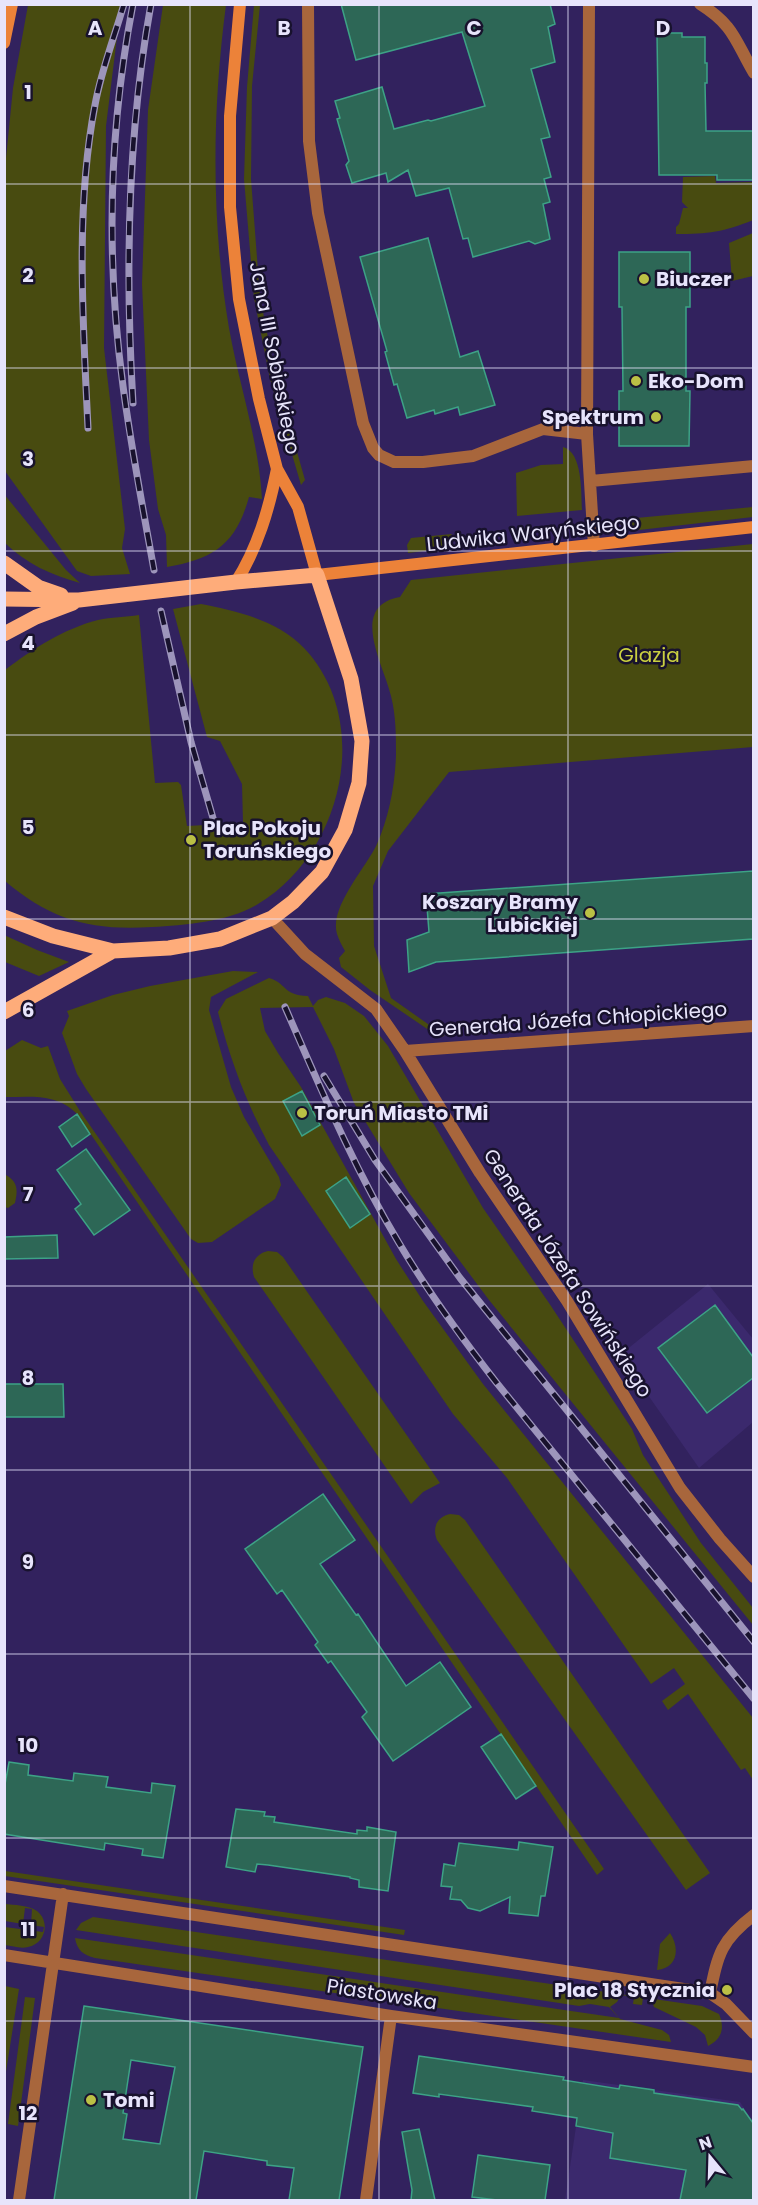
<svg xmlns="http://www.w3.org/2000/svg" width="758" height="2205" font-family="Poppins,sans-serif">
<style>
.built{fill:#3b296d}
.green{fill:#484b10}
.building{fill:#2d6756;stroke:#3da286;stroke-width:1.5;fill-rule:evenodd}
.lines{fill:none;stroke-linecap:round;stroke-linejoin:round}
.street{stroke:#a8663c;stroke-width:12}
.secondary{stroke:#ec8239;stroke-width:12}
.primary{stroke:#feac7a;stroke-width:15}
.rail-casing{stroke:#9d95bb;stroke-width:7}
.rail{stroke:#18122d;stroke-width:4.5;stroke-dasharray:14;stroke-linecap:butt}
.grid{fill:none;stroke:#e7e4fb;stroke-width:1.5;stroke-opacity:0.55}
.poi-dot{fill:#bbc045;stroke:#18122d;stroke-width:2}
.labels{text-anchor:middle;stroke-width:5;stroke-linejoin:round;paint-order:stroke}
.poi-label{font-size:20px;font-weight:bold;fill:#e7e4fb;stroke:#18122d;text-anchor:start}
.street-label{font-size:20px;fill:#e7e4fb;stroke:#18122d}
.park-label{font-size:20px;fill:#cacf41;stroke:#18122d}
.grid-label{font-size:20px;text-anchor:middle;font-weight:bold;fill:#e7e4fb;stroke:#18122d;stroke-width:5;stroke-linejoin:round;paint-order:stroke}
</style>
<rect width="100%" height="100%" fill="#32225e"/>
<path class="built" d="M708 1284 753 1339V1422L699 1468 620 1355Z
M583 2080 740 2102 753 2123V2200H565Z"/>
<path class="green" d="M28 5H121L106 126 104 348 125 529 122 548 130 574 91 576 77 571 5 471V168L13 88Z
M163 5H226C212 111 211 222 229 328 239 385 259 441 262 499L249 497C236 544 214 559 167 567L166 535 158 509 149 440 142 284 148 110Z
M254 5H260L252 86 251 179 260 297 276 378 305 480 301 485 270 379 254 298 244 179 247 87Z
M715 176 716 183 753 182V220C724 232 708 234 676 234V227L679 224 683 208H688L682 202 683 177Z
M753 233V276L732 281 729 243Z
M563 447C583 452 581 493 582 510L517 516 516 473 541 465 563 464Z
M4 494 66 570 80 583C51 575 27 564 5 543Z
M753 507V517L639 530 625 528 615 520Z
M452 534 441 549 408 553 407 545 411 538Z
M753 544V747L449 772 388 851 373 886 374 946 391 998 445 1036 439 1037 370 990 341 967 339 958 345 951C342 946 339 940 337 934 329 907 366 868 377 844 389 817 395 785 396 755 396 735 396 716 391 696 384 665 348 606 400 597L411 580Z
M201 604C237 611 277 620 304 648 374 722 342 854 258 904 228 922 185 925 152 927 91 931 51 920 5 881V670C33 649 63 629 98 620 111 617 126 617 139 615L155 783 178 782 181 785 187 826 243 823 242 784 220 741 207 737 173 609Z
M4 935 37 950 69 962 39 976 5 962Z
M233 971 258 972 211 997 209 1010 231 1087 244 1117 279 1177 281 1185 275 1199 212 1242 198 1243 191 1239 86 1089 77 1074 62 1033 69 1016 67 1011 113 995 150 986Z
M269 978C287 983 282 995 308 996L313 1006 318 1000 326 997 345 1003 364 1016 388 1046 483 1208 549 1303 632 1429 643 1455 701 1543 753 1608V1625L489 1300 409 1193 354 1103 334 1049 313 1007 260 1008 265 1031 278 1053 301 1087 396 1259 423 1301 483 1384 753 1718V1780L745 1768 741 1770 688 1694 668 1710 662 1701 685 1684 674 1668 651 1684 507 1478 453 1414 269 1145C246 1102 230 1059 218 1012L226 999Z
M22 1040 41 1048 48 1046 60 1079 80 1111 604 1869 597 1875 77 1114C57 1093 31 1097 5 1097V1051Z
M4 1174C18 1181 18 1189 15 1203L8 1208 5 1207Z
M268 1251 277 1252 283 1257 440 1483 423 1492 411 1504 254 1277C250 1264 255 1254 268 1251Z
M450 1514 459 1515 465 1520 710 1873 686 1890 437 1540C432 1527 437 1517 450 1514Z
M5 1871 405 1930 404 1935 5 1876Z
M4 1904C15 1905 28 1905 37 1911 51 1922 45 1944 28 1947 21 1949 12 1946 5 1945V1927L43 1932 44 1927 31 1925 32 1909 25 1908 23 1924 5 1921Z
M93 1917 702 2006 719 2014C725 2028 722 2039 708 2046L705 2035 696 2027 654 2007 651 1999 643 1998 642 2005 633 2004 634 1997 621 1995 617 2002 610 2007 620 2019 662 2030 669 2035 671 2042 95 1958C83 1955 77 1950 75 1938L619 2018 609 2007 590 2004 579 2006 76 1930 81 1923Z
M670 1933C680 1948 678 1968 657 1970L660 1944Z
M5 1986 19 1989 5 2078 4 1986Z
M25 1997 35 1998 18 2126 8 2124Z"/>
<path class="building" d="M341 4H550L555 24 548 27 555 62 531 69 550 137 541 139 551 177 544 179 550 202 543 204 550 239 535 244 529 241 473 257 468 238 463 239 449 188 416 196 408 170 388 182 386 173 352 183 346 165 349 161 337 119 340 118 335 101 382 87 394 129 428 120 431 121 485 106 462 32 356 60Z
M657 33H682V37H705V63H707V83H705L706 131H753V180H717V175H659Z
M428 238 460 357 478 351 495 405 460 415 458 407 435 414 434 410 407 418 397 384 394 385 385 352 387 351 360 257Z
M619 252H690V307H686V391H690L689 446H619V391H623L622 307H619Z
M753 871V939L436 962 409 972 407 940 429 932 426 894Z
M302 1091 320 1125 302 1136 283 1101Z
M77 1114 90 1134 72 1147 59 1127Z
M86 1149 130 1210 94 1235 75 1209 81 1204 57 1170Z
M346 1177 370 1214 350 1228 326 1191Z
M57 1235 58 1258 4 1259V1237Z
M715 1305 753 1357V1378L707 1413 658 1348Z
M4 1384H63L64 1417H4Z
M323 1494 355 1540 320 1564 356 1615 358 1614 406 1686 440 1662 471 1707 393 1761 362 1717 367 1712 331 1661 328 1663 315 1645 318 1642 282 1590 277 1594 245 1549Z
M501 1734 536 1786 516 1799 481 1747Z
M9 1762 29 1765 28 1775 73 1781 74 1773 108 1777 106 1787 151 1793 152 1783 175 1786 163 1858 142 1855 143 1849 105 1843 104 1850 4 1834V1790Z
M236 1809 265 1812 264 1816 275 1817 274 1822 357 1834V1830L367 1831V1827L396 1832 388 1891 359 1887V1880L350 1878V1877L268 1865 257 1864 255 1872 226 1867Z
M519 1842 553 1847 545 1896H541L538 1916 509 1913 510 1897 480 1911 468 1908 461 1900 450 1899 452 1887 441 1886 444 1864 455 1866 459 1843 518 1850Z
M84 2006 363 2047 339 2200H289L294 2168 267 2165V2161L204 2151 196 2200H54ZM131 2060 175 2067 160 2144 123 2139 127 2114 123 2113Z
M419 2056 564 2077 563 2080 619 2089 620 2085 654 2090V2093L738 2105 742 2110 743 2109 753 2123V2200H680L686 2170 610 2158 613 2133 576 2126 577 2118 532 2111 533 2107 439 2094V2097L413 2093Z
M419 2129 435 2200H411L412 2190 402 2132Z
M478 2155 550 2165 545 2200H497L472 2197Z"/>
<g class="lines">
<path class="street" d="M308 4 309 141 318 213 363 423 373 448 379 455 394 462H423L473 456 543 429 587 434
M589 4 587 434 594 546
M700 4C735 26 735 41 754 73
M591 481 754 466
M272 918 305 954 376 1009 405 1051 480 1173 567 1301 680 1488 720 1539 754 1577
M405 1051 754 1026
M4 1886 710 1993 726 2004 754 2033
M4 1955 391 2016 754 2067
M710 1993C718 1954 721 1940 754 1915
M19 2200 63 1894
M366 2200 391 2016"/>
<path class="secondary" d="M240 4 230 116V207L239 299 259 399 277 469 298 507 317 575 754 527
M4 43 12 4
M236 582C258 547 269 509 277 469"/>
<path class="primary" d="M4 563 38 587 61 595
M4 599 79 600 236 582 317 575 351 679 362 741 359 783 345 830 322 872 293 902 272 918 220 939 169 948 113 951 53 936 4 917
M4 634 36 617 73 603
M4 1012 113 951"/>
<defs>
<path id="rail" d="M133 4C109 129 106 260 123 386 131 447 143 509 154 570
M133 403C125 270 127 136 151 4
M88 428C83 323 75 208 95 105 101 71 114 38 124 4
M161 611 191 742 215 825
M285 1007C320 1087 354 1168 399 1243 428 1292 461 1337 496 1382L754 1699
M324 1076 375 1160 460 1278 754 1642"/>
</defs>
<use href="#rail" class="rail-casing"/>
<use href="#rail" class="rail"/>
</g>
<path class="grid" d="M190 4V2200M379 4V2200M568 4V2200M4 184H754M4 368H754M4 551H754M4 735H754M4 919H754M4 1102H754M4 1286H754M4 1470H754M4 1654H754M4 1838H754M4 2021H754"/>
<g class="poi-dot">
<circle cx="644" cy="279" r="6"/>
<circle cx="636" cy="381" r="6"/>
<circle cx="656" cy="417" r="6"/>
<circle cx="191" cy="840" r="6"/>
<circle cx="590" cy="913" r="6"/>
<circle cx="302" cy="1113" r="6"/>
<circle cx="727" cy="1990" r="6"/>
<circle cx="91" cy="2100" r="6"/>
</g>
<g class="labels">
<g class="poi-label">
<text x="656" y="286">Biuczer</text>
<text x="648" y="388">Eko-Dom</text>
<text x="644" y="424" text-anchor="end">Spektrum</text>
<text x="203" y="835">Plac Pokoju<tspan x="203" dy="23">Toruńskiego</tspan></text>
<text x="578" y="909" text-anchor="end">Koszary Bramy<tspan x="578" dy="23">Lubickiej</tspan></text>
<text x="314" y="1120">Toruń Miasto TMi</text>
<text x="715" y="1997" text-anchor="end">Plac 18 Stycznia</text>
<text x="103" y="2107">Tomi</text>
</g>
<g class="street-label">
<text transform="translate(275 358) rotate(79)" y="7">Jana III Sobieskiego</text>
<text transform="translate(533 533) rotate(-6)" y="7">Ludwika Waryńskiego</text>
<text transform="translate(578 1019) rotate(-4)" y="7">Generała Józefa Chłopickiego</text>
<text transform="translate(568 1273) rotate(57)" y="7">Generała Józefa Sowińskiego</text>
<text transform="translate(382 1994) rotate(9)" y="7">Piastowska</text>
</g>
<g class="park-label">
<text x="649" y="662">Glazja</text>
</g>
</g>
<g class="grid-label">
<text x="95" y="35">A</text>
<text x="284" y="35">B</text>
<text x="474" y="35">C</text>
<text x="663" y="35">D</text>
<text x="28" y="99">1</text>
<text x="28" y="282">2</text>
<text x="28" y="466">3</text>
<text x="28" y="650">4</text>
<text x="28" y="834">5</text>
<text x="28" y="1017">6</text>
<text x="28" y="1201">7</text>
<text x="28" y="1385">8</text>
<text x="28" y="1569">9</text>
<text x="28" y="1752">10</text>
<text x="28" y="1936">11</text>
<text x="28" y="2120">12</text>
</g>
<rect width="758" height="2205" fill="none" stroke="#e7e4fb" stroke-width="12"/>
<g transform="translate(710 2157) rotate(341)" stroke="#18122d" stroke-width="4.5" paint-order="stroke">
<path d="M0-4.5L10 22L0 15L-10 22Z" fill="#e7e4fb"/>
<text y="-9" font-size="16" font-weight="bold" text-anchor="middle" fill="#e7e4fb">N</text>
</g>
</svg>
